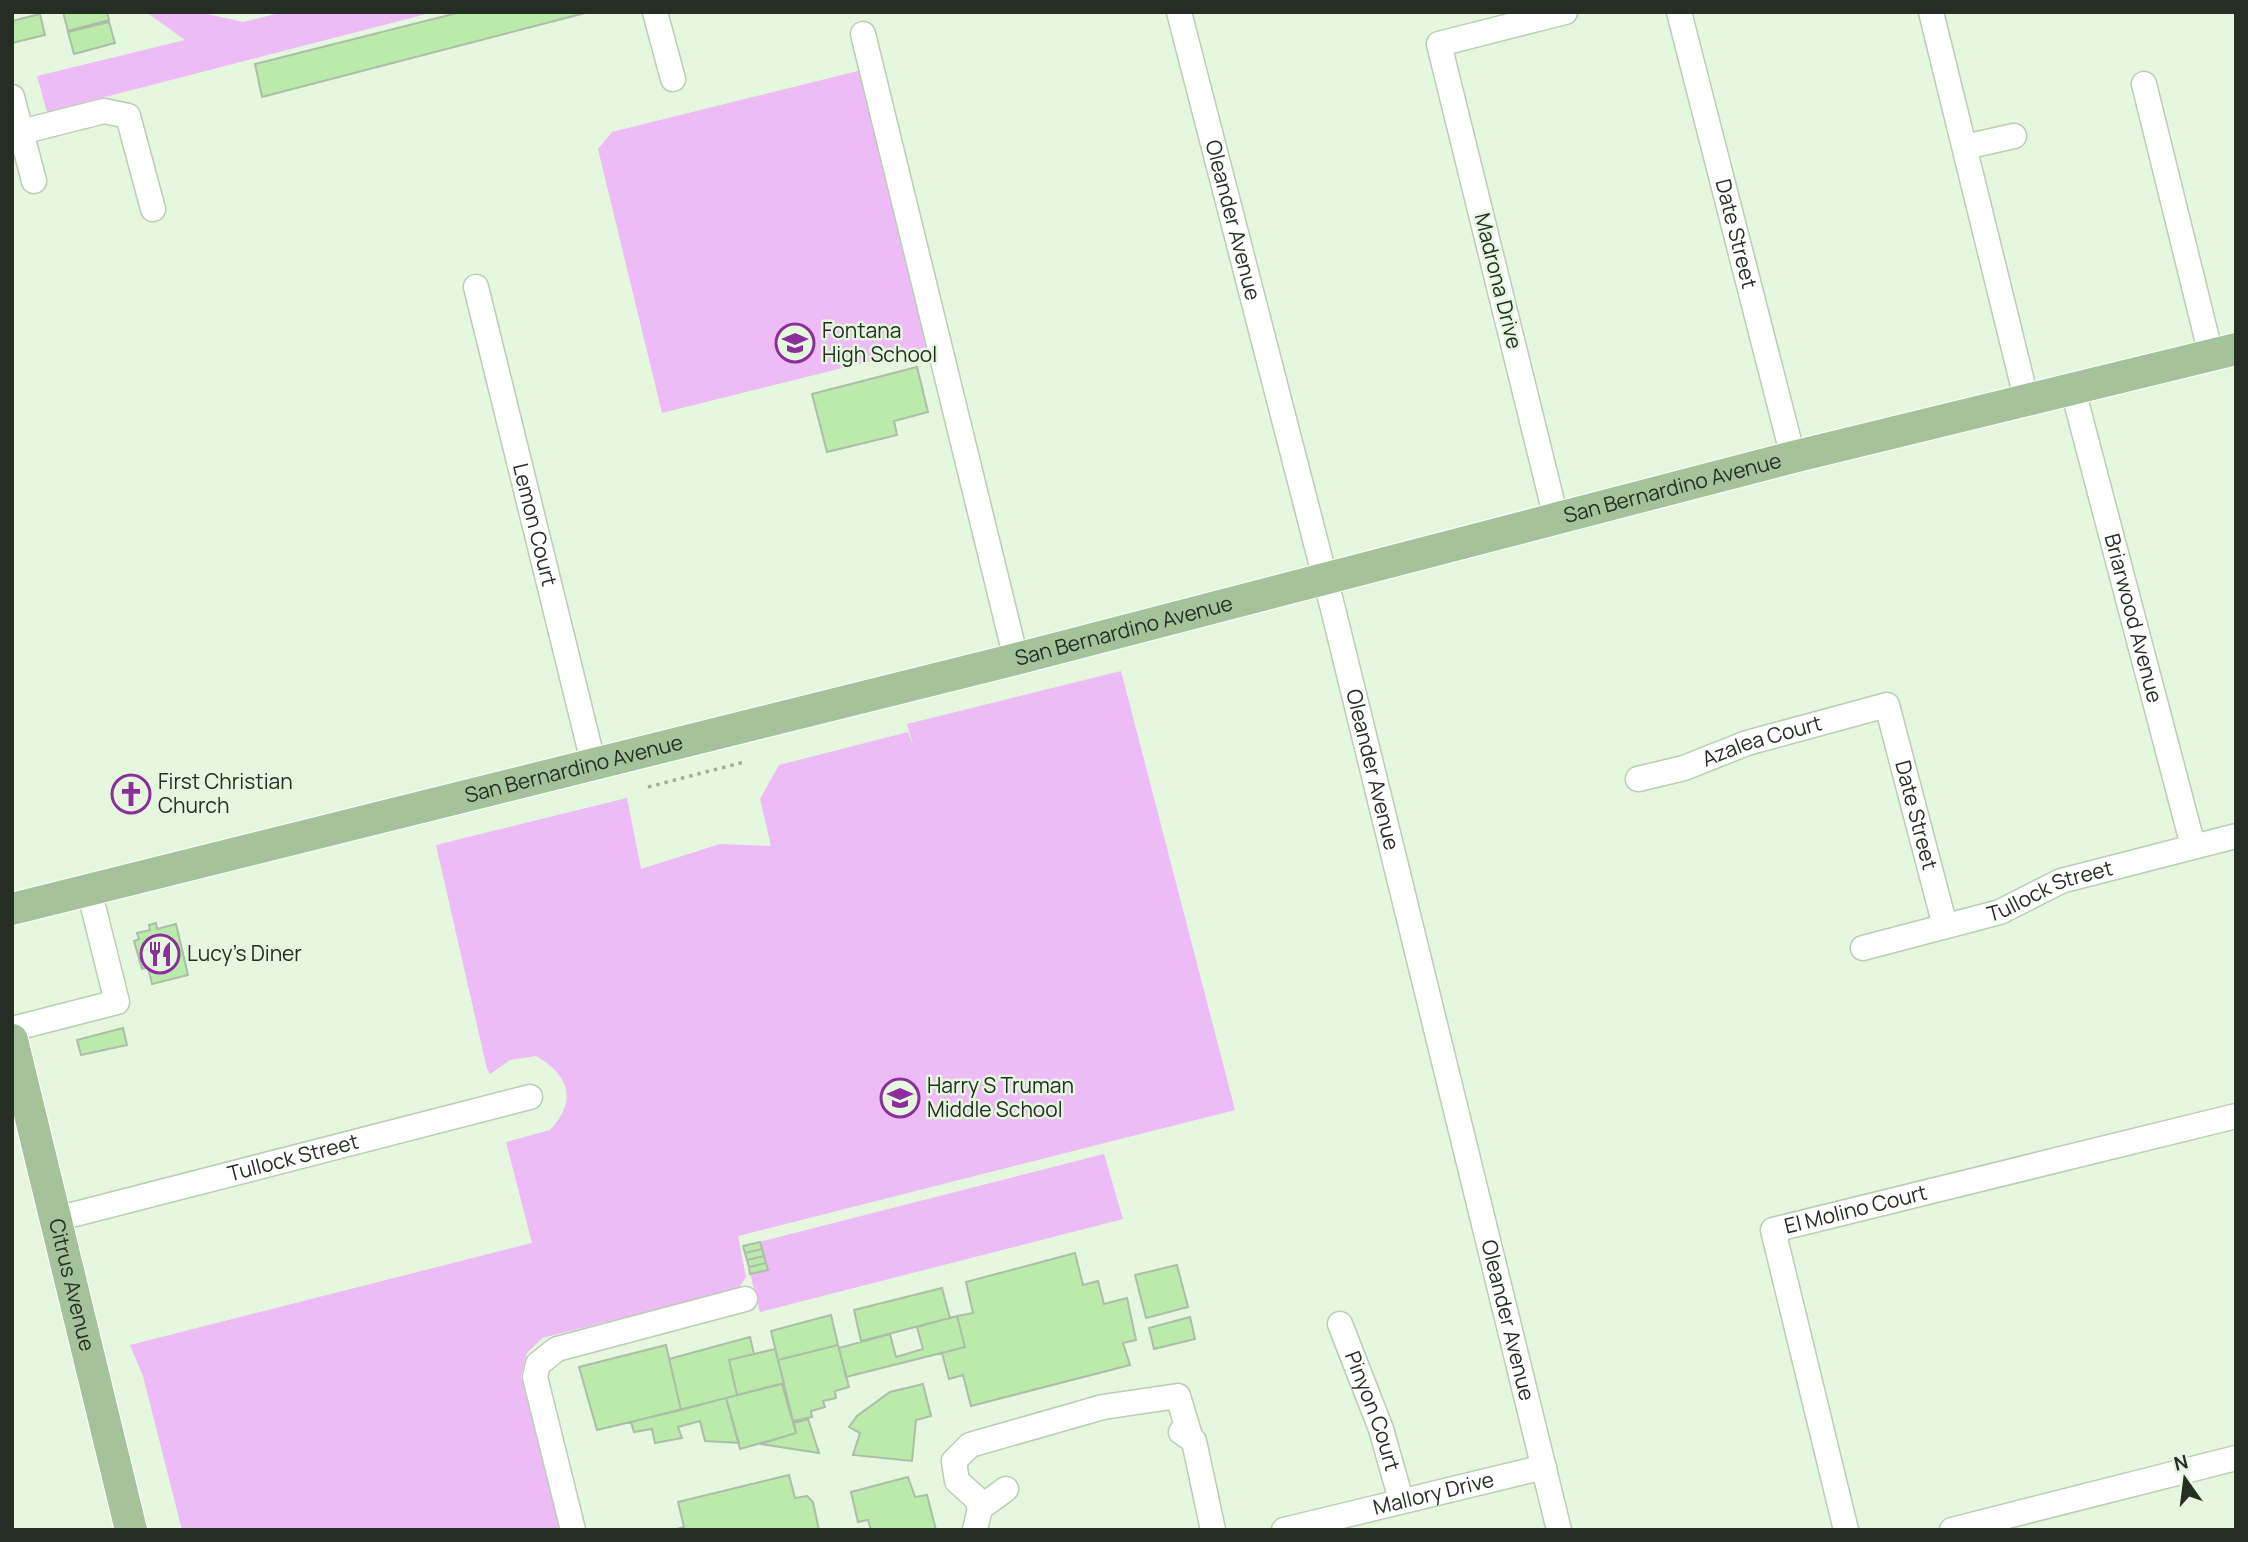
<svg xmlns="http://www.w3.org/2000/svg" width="2248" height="1542" font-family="Manrope,sans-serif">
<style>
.green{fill:#edbbf5}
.building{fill:#baebaa;stroke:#acbea7;stroke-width:2}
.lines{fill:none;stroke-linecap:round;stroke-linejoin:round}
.minor-casing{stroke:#bbcdb5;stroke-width:27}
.major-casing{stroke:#fff;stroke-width:34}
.path{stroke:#a0ae9b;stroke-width:3.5;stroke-dasharray:3.5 5;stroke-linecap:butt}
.minor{stroke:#fff;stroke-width:24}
.major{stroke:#a4c39a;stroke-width:32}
.labels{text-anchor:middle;stroke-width:5;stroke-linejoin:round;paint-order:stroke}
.street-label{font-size:21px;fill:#262d24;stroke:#e5f7df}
.poi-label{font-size:21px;fill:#262d24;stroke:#e5f7df;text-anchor:start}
</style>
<rect width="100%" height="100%" fill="#e5f7df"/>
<path class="green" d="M146 12H198L243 22 284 12H434L47 112 37 76 185 40Z
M866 69 935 345 662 413 598 149 612 132Z
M1121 671 1235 1110 738 1236 746 1277 738 1289 542 1338 527 1353 521 1376 560 1530H182L143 1376 130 1345 532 1243 506 1142 550 1130C578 1100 569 1075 536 1056L510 1060 490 1074 487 1069 436 845 627 798 641 869 720 844 771 846 760 799 779 765 908 732 914 748 907 724Z
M1104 1154 1123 1219 760 1312 743 1246Z"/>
<path class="building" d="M63 12H107L109 20 68 31Z
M461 12H589L262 97 255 64Z
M40 14 45 35 12 43V21Z
M109 22 115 43 74 54 68 32Z
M917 367 928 412 894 421 897 435 827 452 812 394Z
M156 923 157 929 176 924 188 975 152 984 148 967 142 969 134 941 139 939 137 933 150 930 149 925Z
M123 1028 127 1045 81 1055 77 1040Z
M760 1242 762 1249 745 1253 743 1246Z
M762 1249 764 1256 747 1260 745 1253Z
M1075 1253 1083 1285 1098 1281 1104 1304 1127 1298 1136 1340 1123 1343 1130 1365 971 1406 963 1375 949 1379 942 1353 965 1347 957 1316 973 1313 966 1282Z
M764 1256 766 1263 749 1267 747 1260Z
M766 1263 768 1270 750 1274 749 1267Z
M1177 1265 1188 1307 1146 1318 1135 1275Z
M942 1288 950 1318 861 1341 854 1310Z
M831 1315 838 1345 778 1360 771 1331Z
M957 1316 965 1347 846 1377 839 1348 890 1334 896 1357 923 1349 917 1327Z
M1190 1317 1195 1339 1154 1349 1149 1328Z
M750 1337 754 1354 729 1360 737 1395 681 1410 669 1359Z
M666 1345 681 1410 597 1430 579 1367Z
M838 1345 849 1387 835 1391 836 1398 823 1401 825 1407 811 1411 812 1417 793 1421 778 1360Z
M775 1349 784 1383 737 1395 729 1360Z
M782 1384 796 1433 740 1449 726 1398Z
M923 1384 931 1416 916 1420 912 1461 853 1455 860 1433 849 1427 857 1416 890 1392Z
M726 1398 739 1443 705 1441 700 1421 678 1427 682 1438 655 1443 652 1429 634 1432 631 1422Z
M808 1419 819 1453 760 1444 796 1433 794 1423Z
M789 1475 795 1498 807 1496 813 1502 819 1530H673L684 1527 678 1502Z
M908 1477 915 1497 927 1495 936 1530H871L868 1520 858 1522 851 1492Z"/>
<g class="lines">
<defs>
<g id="minor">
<path d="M655 12 673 79"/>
<path id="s1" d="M1179 12 1334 613 1559 1530"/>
<path id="s2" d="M1679 12 1793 457"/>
<path d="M1931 12 2027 402"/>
<path d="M863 34 1016 659"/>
<path d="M2144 84 2211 355"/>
<path d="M12 97 34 181"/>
<path d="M21 132 104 111 128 116 153 209"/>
<path d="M1965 147 2014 136"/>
<path id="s3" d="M476 287 593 762"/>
<path id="s4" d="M2073 390 2193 846"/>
<path d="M1556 518 1439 44 1565 12"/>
<path id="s5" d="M1638 779 1684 768 1747 743 1887 705 1945 926"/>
<path id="s6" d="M1863 948 2000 912 2061 881 2236 836"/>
<path d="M12 1029 117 1002 89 890"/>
<path id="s7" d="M56 1219 530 1097"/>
<path id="s8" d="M1340 1324 1381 1429 1401 1500"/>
<path d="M1181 1432 1194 1441 1213 1530"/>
<path d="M980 1508 977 1499 957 1481 954 1461 970 1445 1103 1407 1178 1396 1190 1436"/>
<path d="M573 1530 535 1377 538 1364 557 1349 745 1299"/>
<path d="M975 1530 980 1508 1006 1489"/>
<path id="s9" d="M1284 1530 1544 1467"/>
<path id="s10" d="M1846 1530 1773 1230 2236 1116"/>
<path d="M1952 1530 2236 1458"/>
</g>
<g id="major">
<path id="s11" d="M12 909 1016 659 1793 457 2236 349"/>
<path id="s12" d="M12 1040 131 1530"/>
</g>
</defs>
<use href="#minor" class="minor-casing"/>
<use href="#major" class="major-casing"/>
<path class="path" d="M648 787 744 762"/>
<use href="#minor" class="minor"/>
<use href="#major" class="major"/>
</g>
<defs>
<symbol id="school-ring" viewBox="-11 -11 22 22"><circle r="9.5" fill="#e5f7df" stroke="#8b2f9a" stroke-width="1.5"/><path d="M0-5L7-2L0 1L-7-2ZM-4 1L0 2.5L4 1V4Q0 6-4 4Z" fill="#8b2f9a"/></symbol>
<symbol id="church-ring" viewBox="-11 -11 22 22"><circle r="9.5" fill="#e5f7df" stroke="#8b2f9a" stroke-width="1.5"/><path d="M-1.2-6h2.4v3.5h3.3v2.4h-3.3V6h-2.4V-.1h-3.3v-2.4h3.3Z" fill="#8b2f9a"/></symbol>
<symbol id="restaurant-ring" viewBox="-11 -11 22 22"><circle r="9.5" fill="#e5f7df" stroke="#8b2f9a" stroke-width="1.5"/><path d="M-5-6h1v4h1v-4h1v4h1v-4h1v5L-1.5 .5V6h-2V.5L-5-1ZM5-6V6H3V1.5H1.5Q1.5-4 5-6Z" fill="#8b2f9a"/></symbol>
</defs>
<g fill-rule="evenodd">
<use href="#school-ring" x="773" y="321" width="44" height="44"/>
<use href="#church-ring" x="109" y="772" width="44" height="44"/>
<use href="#restaurant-ring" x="138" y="932" width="44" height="44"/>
<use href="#school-ring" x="878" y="1076" width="44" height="44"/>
</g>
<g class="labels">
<g class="street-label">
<text dy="7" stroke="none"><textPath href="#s1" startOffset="215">Oleander Avenue</textPath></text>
<text dy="7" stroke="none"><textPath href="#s2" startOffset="229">Date Street</textPath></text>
<text transform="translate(1498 281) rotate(76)" y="7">Madrona Drive</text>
<text dy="7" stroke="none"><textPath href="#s11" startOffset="1713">San Bernardino Avenue</textPath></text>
<text dy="7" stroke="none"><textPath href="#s3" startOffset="245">Lemon Court</textPath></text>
<text dy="7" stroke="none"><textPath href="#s4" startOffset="236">Briarwood Avenue</textPath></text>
<text dy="7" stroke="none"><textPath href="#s11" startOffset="1146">San Bernardino Avenue</textPath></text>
<text dy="7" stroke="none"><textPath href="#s5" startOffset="130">Azalea Court</textPath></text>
<text dy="7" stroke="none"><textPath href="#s11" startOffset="579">San Bernardino Avenue</textPath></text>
<text dy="7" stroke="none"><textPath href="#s1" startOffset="782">Oleander Avenue</textPath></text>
<text dy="7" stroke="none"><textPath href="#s5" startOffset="374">Date Street</textPath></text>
<text dy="7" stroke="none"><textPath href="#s6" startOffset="196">Tullock Street</textPath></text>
<text dy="7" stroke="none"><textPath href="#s7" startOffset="245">Tullock Street</textPath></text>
<text dy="7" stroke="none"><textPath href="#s10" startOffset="394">El Molino Court</textPath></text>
<text dy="7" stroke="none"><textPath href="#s12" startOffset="252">Citrus Avenue</textPath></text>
<text dy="7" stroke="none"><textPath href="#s1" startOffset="1349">Oleander Avenue</textPath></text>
<text dy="7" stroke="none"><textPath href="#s8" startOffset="93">Pinyon Court</textPath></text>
<text dy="7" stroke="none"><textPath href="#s9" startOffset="154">Mallory Drive</textPath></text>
</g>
<g class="poi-label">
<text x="822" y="338">Fontana<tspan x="822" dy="24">High School</tspan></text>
<text x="158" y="789">First Christian<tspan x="158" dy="24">Church</tspan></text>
<text x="187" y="961">Lucy's Diner</text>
<text x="927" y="1093">Harry S Truman<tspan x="927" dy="24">Middle School</tspan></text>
</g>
</g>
<rect width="2248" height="1542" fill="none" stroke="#262d24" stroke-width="28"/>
<g transform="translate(2185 1479) rotate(346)" stroke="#e5f7df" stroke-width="5" paint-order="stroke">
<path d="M0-5L12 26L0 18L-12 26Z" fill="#262d24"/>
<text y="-10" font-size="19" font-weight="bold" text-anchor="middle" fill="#262d24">N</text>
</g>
</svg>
